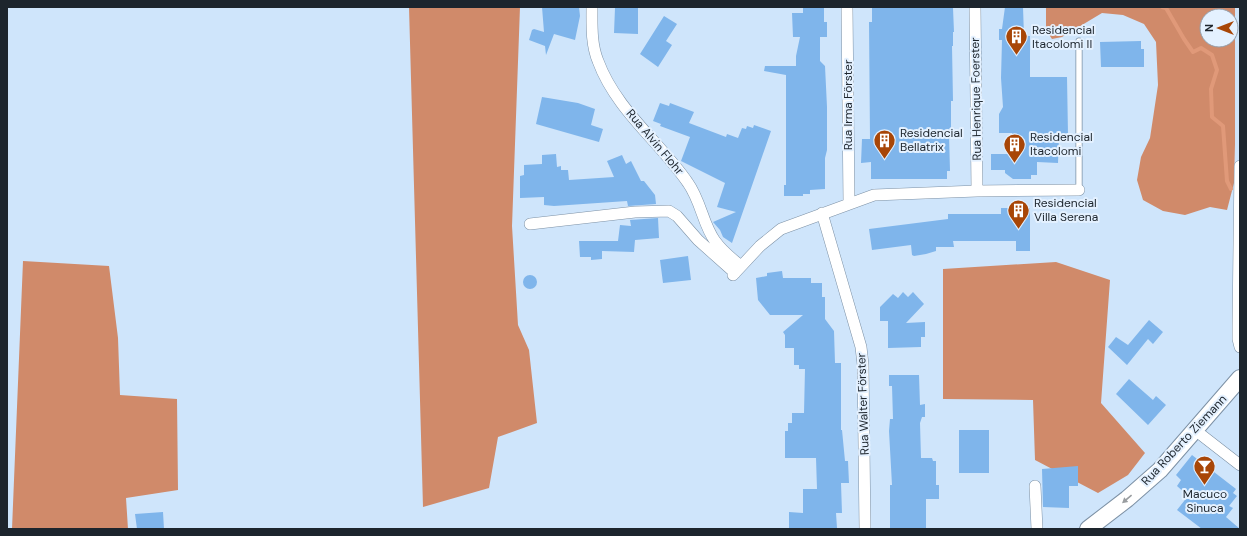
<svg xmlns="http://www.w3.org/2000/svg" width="1247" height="536" font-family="'DM Sans',sans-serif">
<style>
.forest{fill:#d08a6a;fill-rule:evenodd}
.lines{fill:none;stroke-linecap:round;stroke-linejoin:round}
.stream{stroke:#e09979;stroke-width:4}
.building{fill:#7fb5eb}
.lane-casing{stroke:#7d91a5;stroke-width:7}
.street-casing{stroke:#7d91a5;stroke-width:12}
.secondary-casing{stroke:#7d91a5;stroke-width:18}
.lane{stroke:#fff;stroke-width:5.5}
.street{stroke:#fff;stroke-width:11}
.secondary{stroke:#fff;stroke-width:16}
.oneway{fill:#999da0}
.labels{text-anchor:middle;stroke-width:4;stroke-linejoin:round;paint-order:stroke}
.poi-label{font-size:12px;fill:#1d252d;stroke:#e4f1ff;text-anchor:start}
.street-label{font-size:12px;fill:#1d252d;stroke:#e4f1ff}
</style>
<rect width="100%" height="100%" fill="#cfe5fb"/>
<path class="forest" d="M409 7H520L512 226 518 325 529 350 537 423 498 437 489 488 423 507Z
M1046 7H1235V144L1234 183 1227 210 1210 207 1185 215 1163 211 1143 200 1137 180 1141 157 1150 138 1158 85 1156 42 1144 24 1123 15 1102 13 1062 37 1052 39 1046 30ZM1207 16H1231V40H1207Z
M23 261 109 266 118 338 120 395 177 399 178 490 126 498 128 529H12Z
M1056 262 1110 280 1101 403 1145 453 1128 475 1098 493 1035 460 1033 400 943 399V269Z"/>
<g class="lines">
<path class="stream" d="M1162 7 1166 8 1184 39 1193 52 1201 48 1212 55 1217 70 1211 89 1212 117 1223 126 1227 181 1231 189"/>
</g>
<path class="building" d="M542 7H579L580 16 575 40 554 34 546 55 545 46 529 40 532 30 534 29 544 32Z
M622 7H638V34L614 33 615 8Z
M803 7H824V22H827V37H820V61L825 66 827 107V150L825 158V189L810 190V194H803V196H784V185H786V75L764 71 765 66H796V56L800 37H793L792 13H803Z
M872 7 953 8 954 32H953V46H952L953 101H951V132L949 133 950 171H947V179H871V162L861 163 862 139H870L869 22H872Z
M1005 7H1023L1024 36H1030V77H1067L1068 135H1059L1058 163 1037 162V175H1031V179H1013L1005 173V170H991V154H1013L1012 133H999V114L1003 107 1001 78 1002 40H999V29H1002Z
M664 16 677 24 666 41 672 45 658 67 640 54Z
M1141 41V49H1144V67H1101L1100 42Z
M542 97 578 103 595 109 591 125 603 129 599 142 536 124Z
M660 103 669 106 670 103 694 112 689 123 726 137 727 134 738 138 742 128 746 129 747 126 753 128 754 125 771 131 732 243 723 237 720 230 713 222 736 212 717 207 725 183 681 161 690 137 660 126 661 124 653 121Z
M556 154 557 167 561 166V170H568L569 180 614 177 607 161 622 155 626 164 631 161 641 181H644L655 195 656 204 628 206 627 201 554 206 544 205V197L520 198V176L524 175V165L542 164V155Z
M1001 208H1030V251H1016V241H953L954 247H936V251L926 254 914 256 912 255 911 245 872 250 869 229 948 219V214H1001Z
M658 218 659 238 635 240 634 252 602 251V259L591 260V257H580L579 241H618L620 225 631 226 630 220Z
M688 256 691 280 663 283 660 260Z
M782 271 783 278H811V283H822V297H825V319L834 331 835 363H841V430H842L845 461H848L849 483H841L842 513H836L837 528 833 529H789V512L803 513V489H817L816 458H785V431H788V423H792V413H804L805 369H799V365H794V348H785V335L783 332 803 315H770L758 300 756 278 767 276V273Z
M523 282a7 7 0 1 1 14 0a7 7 0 1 1-14 0Z
M903 292 908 297 913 292 924 304 906 323 925 322V337H921V347L888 348V321H880V307L893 294 898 298Z
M1149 320 1163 332 1153 344 1148 339 1127 365 1108 347 1116 337 1128 345Z
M889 375H919L920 405 925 404V417H922L920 423 921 458H932L933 461H936V485H939V499H926V529H890V485H892L889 431 890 419H893L892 386H889Z
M1129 379 1153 400 1156 396 1166 405 1148 425 1116 394Z
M959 430H989V473H959Z
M1192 455 1236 489 1233 493 1237 496 1229 506 1233 508 1226 517 1240 529H1202L1177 510 1188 496 1177 486 1181 480 1176 475Z
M1078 466V486H1069V508L1043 507 1042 469Z
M163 512 164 529H137L135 514Z"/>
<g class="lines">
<defs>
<path id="lane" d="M1079 41V190"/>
<path id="street" d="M592 7C592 25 591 44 598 61 616 110 660 142 688 183 701 201 703 225 715 241 722 251 732 259 741 266
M847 7 849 204
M975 7 977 191
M1240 166 1238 325V339L1240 347
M822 213 861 347 863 365 865 529
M530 224 635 212 669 211 677 216 698 240 735 273
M733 275 760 246 781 229 874 195 977 191 1079 190
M1195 430 1240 465
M1035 486 1037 529"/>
<path id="secondary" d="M1088 529 1127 499 1160 470 1240 378"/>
</defs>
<use href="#lane" class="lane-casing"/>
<use href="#street" class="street-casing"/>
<use href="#secondary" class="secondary-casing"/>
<use href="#lane" class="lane"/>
<use href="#street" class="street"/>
<use href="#secondary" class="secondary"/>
</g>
<defs><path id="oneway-solid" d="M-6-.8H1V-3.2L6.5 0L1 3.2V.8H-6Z"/></defs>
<use class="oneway" href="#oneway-solid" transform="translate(1127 499) rotate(140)"/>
<defs>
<symbol id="building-pin" viewBox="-11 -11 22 30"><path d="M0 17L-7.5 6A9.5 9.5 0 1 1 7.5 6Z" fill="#a84607" stroke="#e4f1ff"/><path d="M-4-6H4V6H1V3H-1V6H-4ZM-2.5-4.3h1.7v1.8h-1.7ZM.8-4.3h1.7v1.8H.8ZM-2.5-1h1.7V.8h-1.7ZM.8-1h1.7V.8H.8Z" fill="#fff"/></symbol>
<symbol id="bar-pin" viewBox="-11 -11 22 30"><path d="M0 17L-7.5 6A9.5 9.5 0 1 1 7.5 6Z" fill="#a84607" stroke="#e4f1ff"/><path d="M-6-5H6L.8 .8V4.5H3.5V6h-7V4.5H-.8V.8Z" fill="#fff"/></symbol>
</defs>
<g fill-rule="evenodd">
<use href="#building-pin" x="1004" y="24" width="25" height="34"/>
<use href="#building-pin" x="872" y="128" width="25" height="34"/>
<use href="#building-pin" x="1002" y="132" width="25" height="34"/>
<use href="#building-pin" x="1006" y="198" width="25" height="34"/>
<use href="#bar-pin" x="1192" y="454" width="25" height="34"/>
</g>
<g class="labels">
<g class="poi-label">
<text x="1032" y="34">Residencial<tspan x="1032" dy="14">Itacolomi II</tspan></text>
<text x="900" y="137">Residencial<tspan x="900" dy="14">Bellatrix</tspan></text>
<text x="1030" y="141">Residencial<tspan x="1030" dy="14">Itacolomi</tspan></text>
<text x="1034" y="207">Residencial<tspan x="1034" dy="14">Villa Serena</tspan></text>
<text x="1205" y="498" text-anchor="middle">Macuco<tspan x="1205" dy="14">Sinuca</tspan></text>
</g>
<g class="street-label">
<text transform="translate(976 99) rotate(-91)" y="4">Rua Henrique Foerster</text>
<text transform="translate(848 105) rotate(-90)" y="4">Rua Irma Förster</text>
<text transform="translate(655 142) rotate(50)" y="4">Rua Alvin Flohr</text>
<text transform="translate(863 404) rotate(-92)" y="4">Rua Walter Förster</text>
<text transform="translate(1184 440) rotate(-47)" y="4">Rua Roberto Ziemann</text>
</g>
</g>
<rect width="1247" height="536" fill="none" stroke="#1d252d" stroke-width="16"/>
<g transform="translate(1219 28) rotate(270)"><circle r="19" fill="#e4f1ff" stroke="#949fab"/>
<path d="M0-3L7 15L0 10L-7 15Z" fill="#a84607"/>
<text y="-6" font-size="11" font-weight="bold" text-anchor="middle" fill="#1d252d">N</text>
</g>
</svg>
